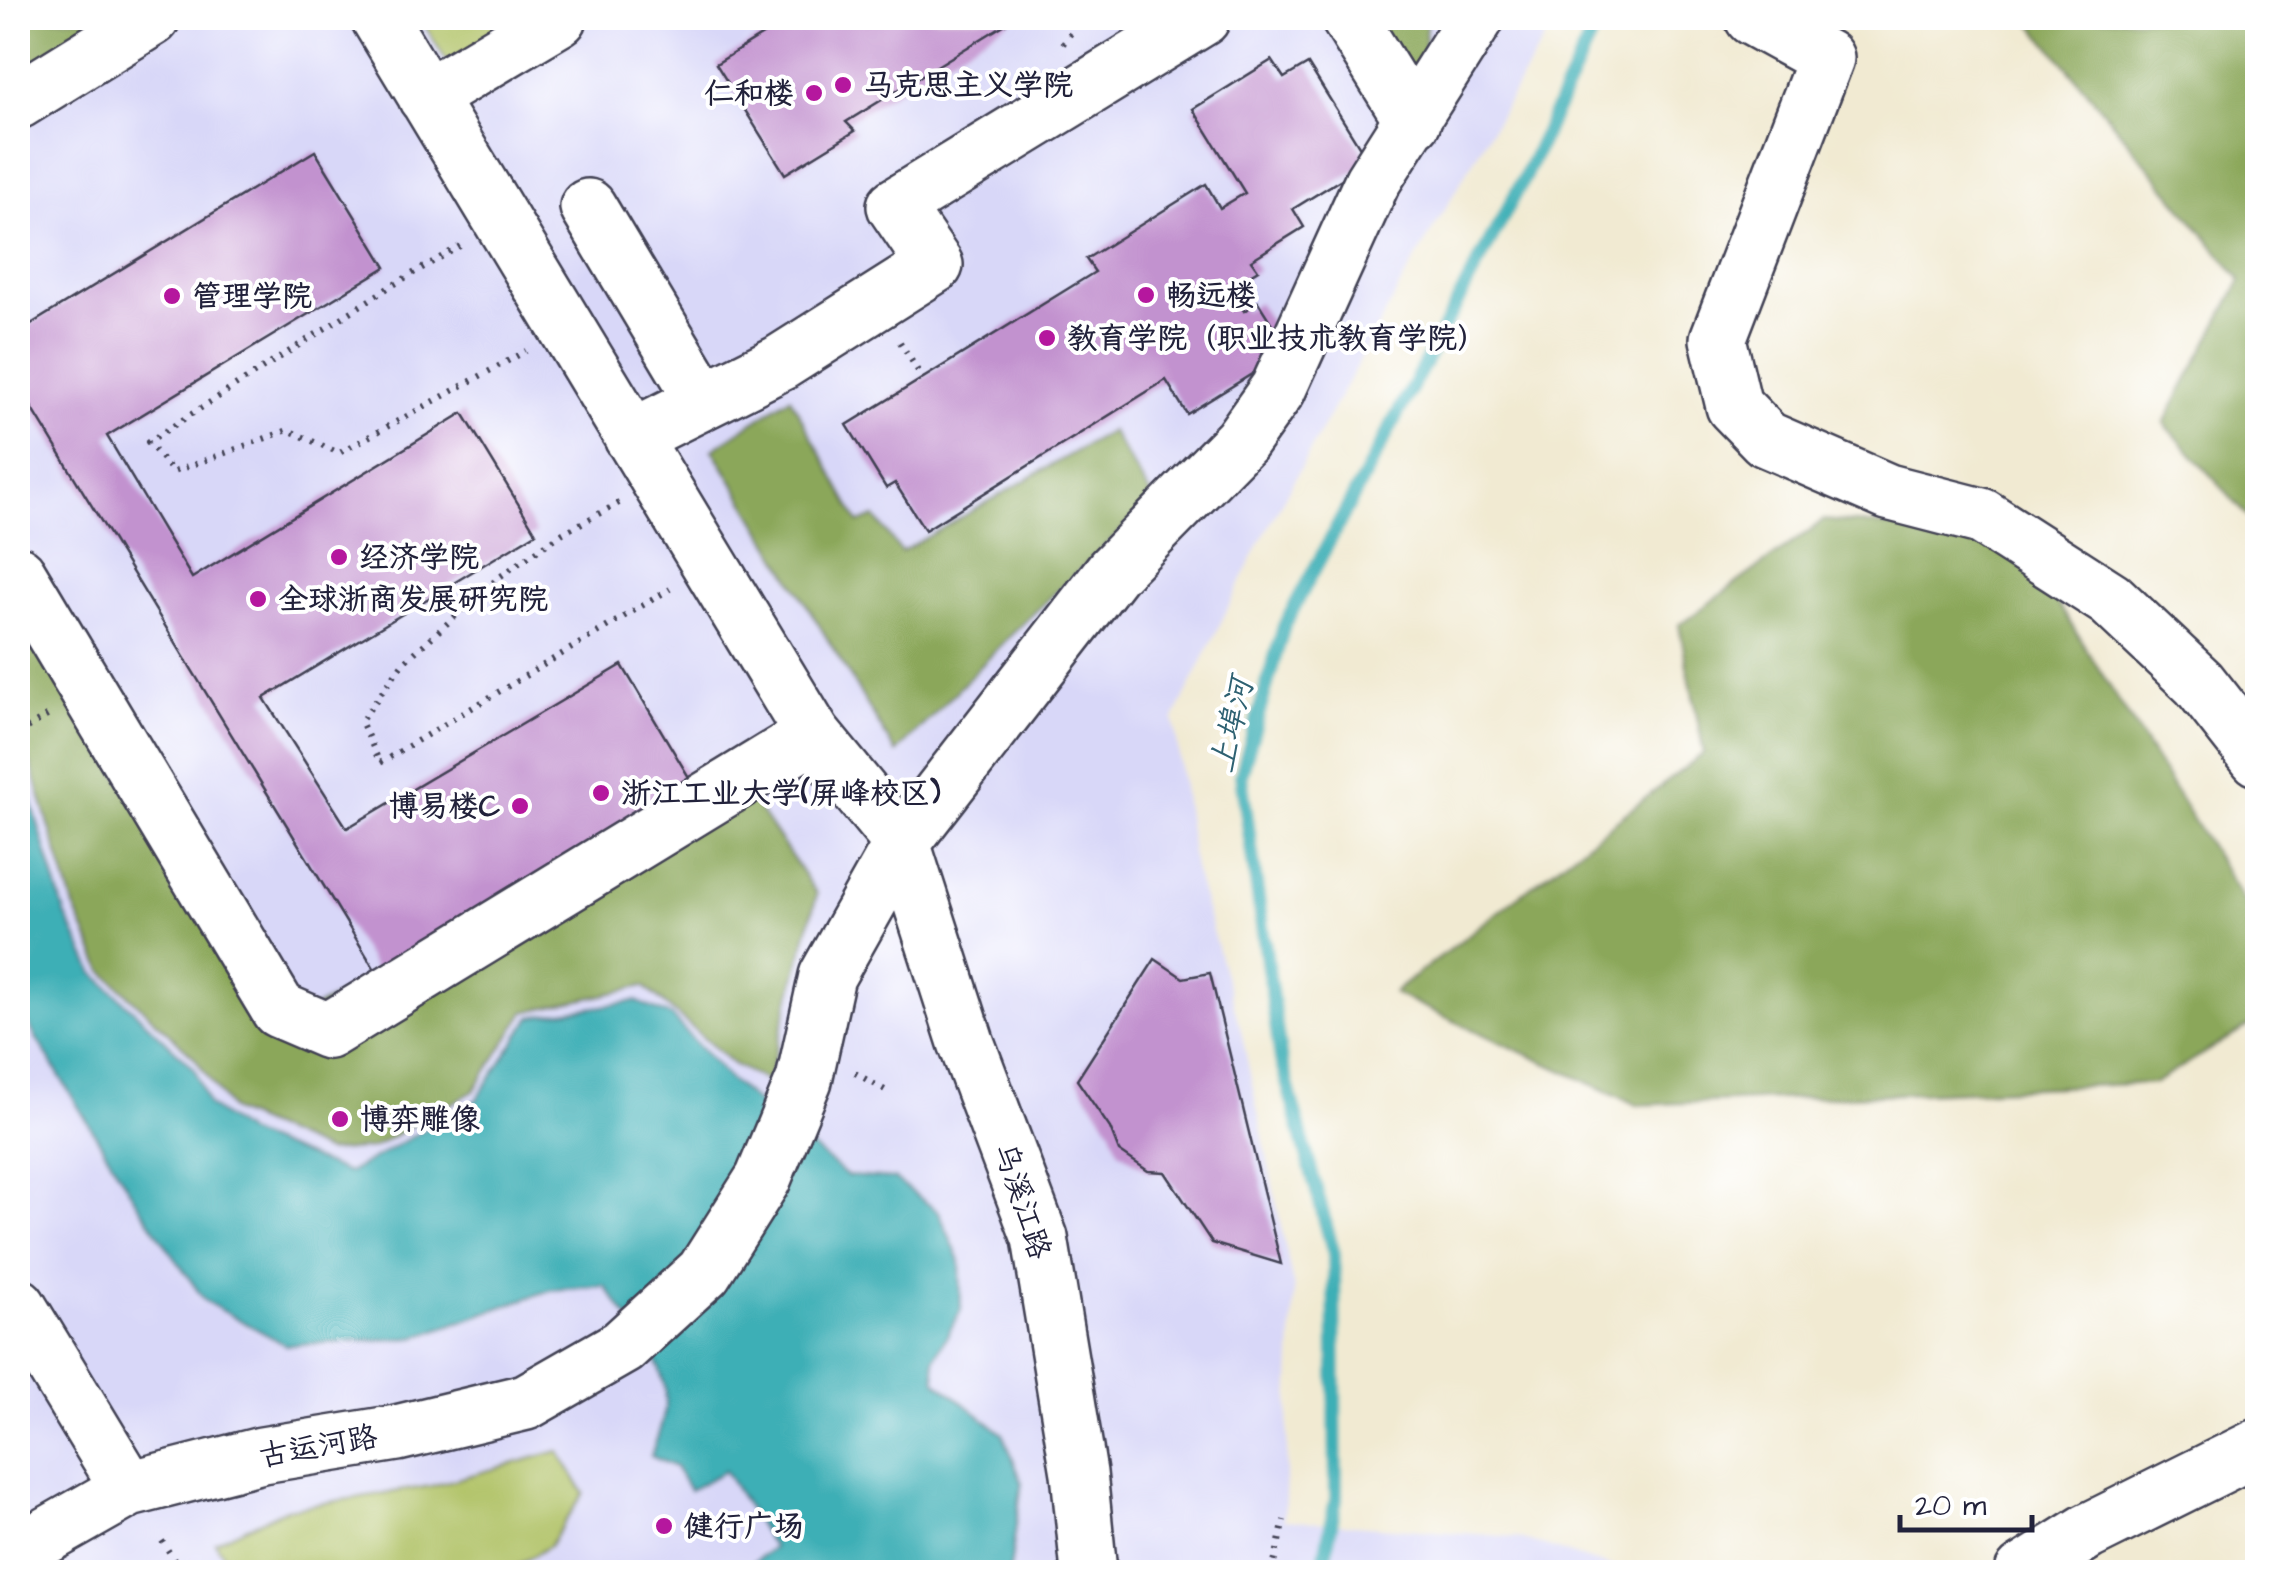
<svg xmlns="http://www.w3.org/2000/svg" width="2275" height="1590" font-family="'Architects Daughter','LXGW WenKai TC',sans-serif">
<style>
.built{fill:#d8d7f8}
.green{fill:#afc164;stroke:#687250;stroke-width:2.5}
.forest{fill:#8ba75a;stroke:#56644a;stroke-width:2.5}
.water{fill:#3dafb6;stroke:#306878;stroke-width:2.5}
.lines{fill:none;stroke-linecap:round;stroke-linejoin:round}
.stream{stroke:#3dafb6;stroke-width:14}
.building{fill:#c292cf}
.minor-casing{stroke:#414052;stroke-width:60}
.path{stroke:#414052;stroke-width:6;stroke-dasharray:2.5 8;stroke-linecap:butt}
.minor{stroke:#fff;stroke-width:55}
.poi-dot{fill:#b5179e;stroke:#fff;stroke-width:4}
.labels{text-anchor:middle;stroke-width:8;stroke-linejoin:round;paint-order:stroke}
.poi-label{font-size:30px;font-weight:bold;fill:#22223b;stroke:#fff;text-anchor:start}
.street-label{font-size:30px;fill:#22223b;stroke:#fff}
.water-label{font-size:32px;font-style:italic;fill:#2e6172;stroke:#fff}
</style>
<rect width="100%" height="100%" fill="#fff"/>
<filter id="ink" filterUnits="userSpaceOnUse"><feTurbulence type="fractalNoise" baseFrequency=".01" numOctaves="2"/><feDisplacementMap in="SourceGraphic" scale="20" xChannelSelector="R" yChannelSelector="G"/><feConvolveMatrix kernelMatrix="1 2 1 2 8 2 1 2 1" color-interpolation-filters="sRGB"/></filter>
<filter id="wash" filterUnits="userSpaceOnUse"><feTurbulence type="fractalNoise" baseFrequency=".0048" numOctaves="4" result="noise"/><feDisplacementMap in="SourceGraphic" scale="40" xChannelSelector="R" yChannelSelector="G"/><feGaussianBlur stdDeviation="2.25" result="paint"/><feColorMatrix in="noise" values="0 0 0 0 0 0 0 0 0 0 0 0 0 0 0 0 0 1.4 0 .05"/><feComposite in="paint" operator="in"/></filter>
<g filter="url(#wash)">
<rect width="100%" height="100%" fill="#f1ead2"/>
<path class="built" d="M18 18H1552L1543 42 1405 277 1260 542 1174 719 1194 868 1241 1030 1294 1289 1284 1520 1516 1537 1628 1572H18Z"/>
<path class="green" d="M420 18H544L453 72Z
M559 1451 584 1493 549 1546 507 1572H234L215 1542 286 1509 431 1486Z"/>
<path class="forest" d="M18 18H127L18 84Z
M1363 18H1427L1423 60 1401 79Z
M2027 18H2257V527L2164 423 2241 280Z
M790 397 859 523 875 517 901 552 1111 431 1154 500 1020 626 896 753 713 449Z
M1824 520 2017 538 2257 922V1021L2155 1083 1637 1105 1393 993 1704 753 1679 625Z
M18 615 276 1027 746 790 817 894 768 1082 733 1064 644 986 525 1012 474 1091 372 1148 327 1152 232 1111 194 1057 103 971 74 907 29 759 18 744Z"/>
<path class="water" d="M18 756 65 914 94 973 194 1068 209 1106 248 1134 348 1173 476 1100 531 1017 636 1001 671 1016 730 1080 847 1176 894 1179 939 1212 960 1261 961 1310 934 1359 936 1381 1003 1434 1022 1482 1010 1569 1005 1572H750L746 1567 773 1548 725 1471 689 1490 675 1467 651 1456C656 1441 662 1426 665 1410 673 1366 628 1320 605 1286L550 1290 413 1338 286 1345 205 1301 139 1206 18 1008Z"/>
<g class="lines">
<path class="stream" d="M1322 1572 1336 1499 1334 1254 1281 1061 1241 775 1284 626 1524 178 1599 18"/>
</g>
<g id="blocks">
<path class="building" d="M790 18H1015L846 122 855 131 785 174 716 64Z
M1118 18H1163L1130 38Z
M1272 60 1284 78 1308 64 1369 162 1293 209 1304 227 1251 260 1258 270 1230 287 1244 311 1258 302 1289 351 1187 414 1166 380 925 530 895 483 886 488 847 425 1095 272 1086 259 1206 184 1220 208 1245 193 1193 109Z
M315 151 386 267 107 436 192 578 463 413 536 533 264 698 347 828 622 665 693 784 377 973 18 385V332Z
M1155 959 1183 978 1210 973 1281 1264 1212 1243 1165 1172 1148 1171 1119 1151 1110 1128 1077 1080Z"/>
</g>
</g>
<g filter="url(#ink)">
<use href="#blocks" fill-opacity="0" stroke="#414052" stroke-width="2.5"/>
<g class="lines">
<defs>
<path id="minor" d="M379 18 813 735 902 843 966 1042 1040 1238 1079 1473 1089 1572
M1349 18 1413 121
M1753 18 1826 58 1718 339 1734 406 1766 439 1888 492 1981 516 2110 599 2199 683 2258 758
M426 97 559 18
M18 101 152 18
M588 207 704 401
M632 437 780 363 935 265 895 206 1202 18
M18 574 279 1010 328 1031 813 735
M18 1306 129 1489
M18 1552 129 1489 262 1455 397 1433 526 1402 622 1347 704 1272 763 1179 804 1080 827 976 902 843 1113 571 1241 441 1278 389 1372 182 1476 18
M2023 1572 2087 1532 2258 1447"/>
</defs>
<use href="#minor" class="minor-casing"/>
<path class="path" d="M1063 44 1082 18
M460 246 388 288 148 442 173 472 288 430 339 453 526 351
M900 342 923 379
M619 503 563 533 498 578 403 663 361 721 380 763 670 589
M18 733 49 715
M855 1073 885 1090
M162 1541 182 1572
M1272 1572 1284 1520"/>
<use href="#minor" class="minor"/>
</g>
</g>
<g class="poi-dot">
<circle cx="843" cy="85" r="10"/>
<circle cx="814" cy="93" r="10"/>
<circle cx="1146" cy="295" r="10"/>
<circle cx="172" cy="296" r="10"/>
<circle cx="1047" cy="338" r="10"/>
<circle cx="339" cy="557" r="10"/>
<circle cx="258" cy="599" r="10"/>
<circle cx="601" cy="793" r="10"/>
<circle cx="520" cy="806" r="10"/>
<circle cx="340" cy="1119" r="10"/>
<circle cx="664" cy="1526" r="10"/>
</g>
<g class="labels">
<g class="poi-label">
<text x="863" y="95">马克思主义学院</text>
<text x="794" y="103" text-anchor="end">仁和楼</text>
<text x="1166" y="305">畅远楼</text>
<text x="192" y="306">管理学院</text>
<text x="1067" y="348">教育学院（职业技术教育学院）</text>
<text x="359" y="567">经济学院</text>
<text x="278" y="609">全球浙商发展研究院</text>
<text x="621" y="803">浙江工业大学(屏峰校区)</text>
<text x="500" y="816" text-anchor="end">博易楼C</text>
<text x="360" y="1129">博弈雕像</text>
<text x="684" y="1536">健行广场</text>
</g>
<g class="street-label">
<text transform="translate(1023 1201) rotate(72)" y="10">乌溪江路</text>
<text transform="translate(318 1446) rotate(-10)" y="10">古运河路</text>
</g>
<g class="water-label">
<text transform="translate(1231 725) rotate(-77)" y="11">上埠河</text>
</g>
</g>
<rect width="2275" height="1590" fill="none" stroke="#fff" stroke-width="60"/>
<path d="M1900 1515v15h132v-15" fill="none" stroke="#22223b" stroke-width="5"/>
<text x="1915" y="1515" font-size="30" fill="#22223b" stroke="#ffffff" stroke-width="8" paint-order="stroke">20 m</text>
</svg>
